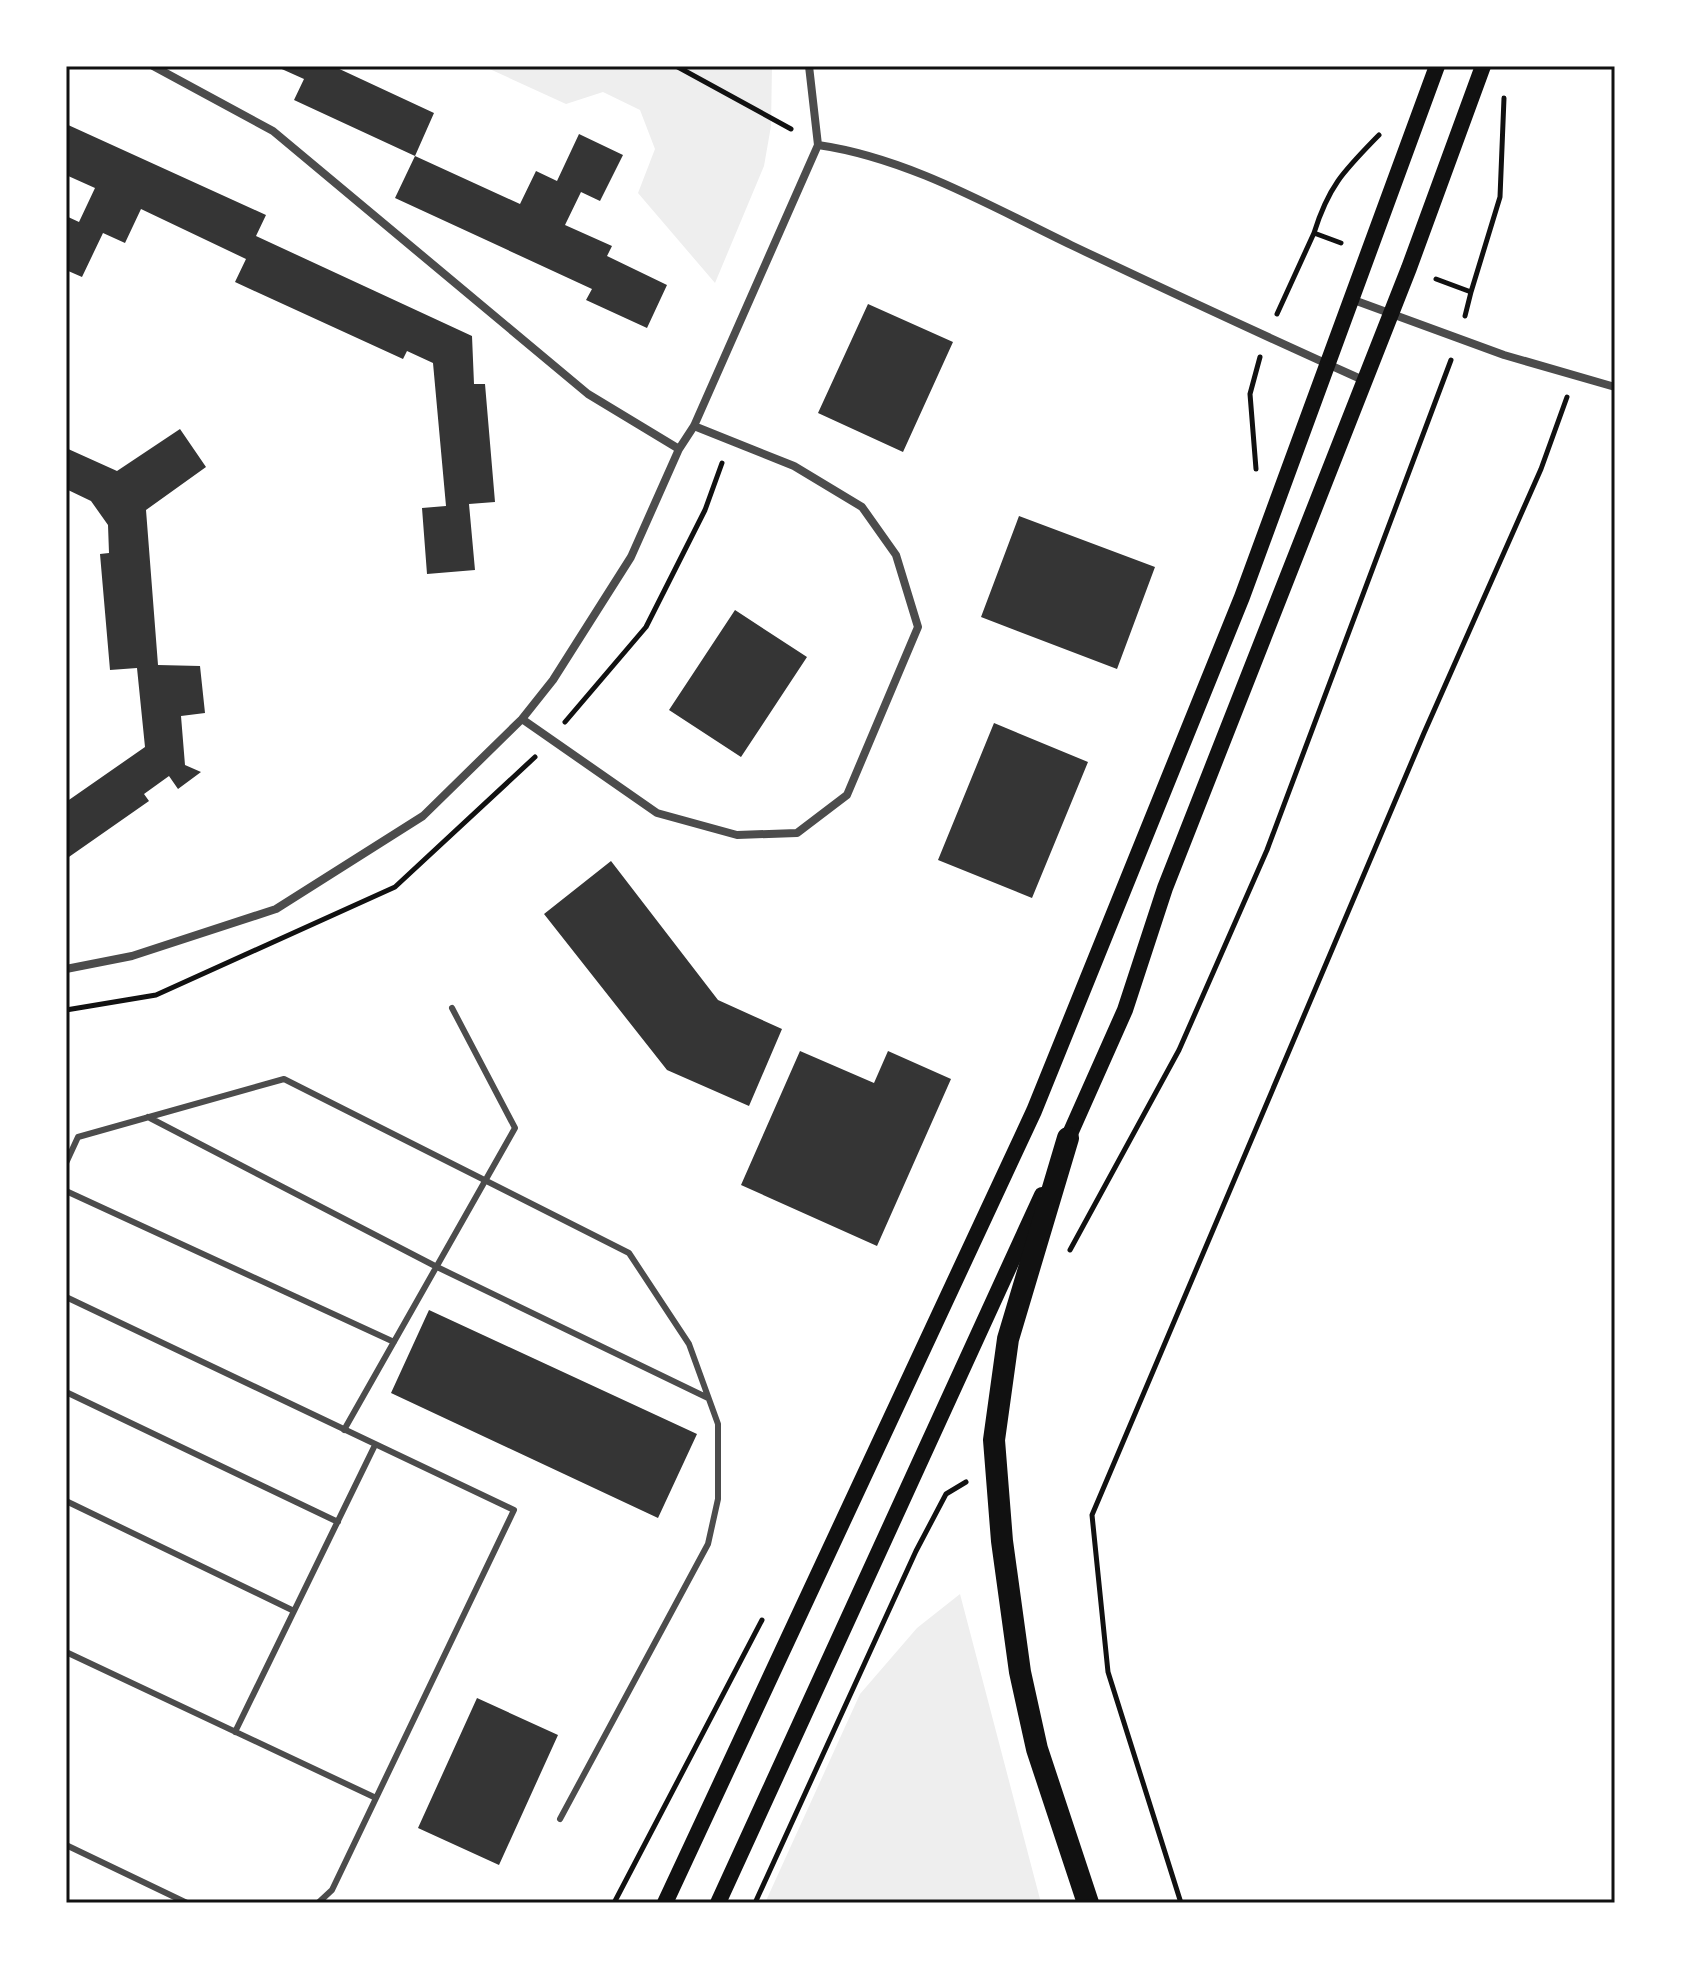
<svg xmlns="http://www.w3.org/2000/svg" width="1681" height="1969" font-family="'Fira Sans',sans-serif">
<style>
.green{fill:#eee}
.building{fill:#353535}
.lines{fill:none;stroke-linecap:round;stroke-linejoin:round}
.path{stroke:#111;stroke-width:5}
.service{stroke:#4c4c4c;stroke-width:6}
.minor{stroke:#4c4c4c;stroke-width:8}
.secondary{stroke:#111;stroke-width:16}
.trunk{stroke:#111;stroke-width:22}
.neatline{fill:none;stroke:#111;stroke-width:3}
</style>
<rect width="100%" height="100%" fill="#fff"/>
<path class="green" d="M483 66H772L771 126 764 166 715 283 638 193 655 149 640 110 603 92 566 104Z
M960 1594 1041 1903H765L860 1694 917 1628Z"/>
<path class="building" d="M275 66H333L434 113 415 156 294 100 304 79Z
M66 124 266 215 256 236 472 336 474 384H485L495 502 469 504 475 570 427 574 422 508 446 506 433 363 407 351 403 359 235 282 246 259 141 209 125 243 103 233 82 277 66 270V216L79 222 95 188 66 175Z
M579 134 623 155 600 201 581 192 565 225 612 246 607 256 667 285 647 328 586 300 592 289 395 198 415 156 520 204 536 171 557 181Z
M868 304 953 342 903 452 818 413Z
M180 429 206 467 146 510 158 665 200 666 205 713 181 716 185 765 201 772 178 789 169 776 144 794 149 801 66 859V802L145 747 137 668 110 670 100 554 109 553 108 525 91 501 66 489V448L117 471Z
M1019 516 1155 567 1117 669 981 617Z
M735 610 807 657 741 757 669 710Z
M994 723 1088 762 1032 898 938 860Z
M611 861 718 1000 782 1029 749 1106 667 1070 544 914Z
M800 1051 874 1083 888 1051 951 1079 877 1246 741 1185Z
M429 1310 697 1434 658 1518 391 1393Z
M477 1698 558 1735 499 1865 418 1828Z"/>
<g class="lines">
<path class="path" d="M676 66 791 129
M1314 233C1329 185 1344 171 1379 135
M1436 279 1471 292 1465 316
M1471 292 1500 197 1504 98
M1277 314 1314 233 1341 243
M1256 469 1250 394 1260 357
M565 722 646 627 705 510 722 463
M66 1010 156 995 395 887 535 757
M1070 1250 1179 1050 1267 850 1451 360
M614 1903 762 1620
M755 1903 916 1551 946 1494 966 1482
M1181 1903 1108 1672 1092 1515 1424 733 1541 469 1567 397"/>
<path class="service" d="M148 1117 437 1267 708 1398
M66 1163 78 1137 284 1079 629 1253 689 1344 718 1424V1499L708 1544 560 1819
M66 1191 394 1342
M66 1297 514 1510 332 1890 318 1903
M66 1392 338 1522
M344 1430 515 1128 452 1008
M66 1501 294 1611
M66 1652 376 1798
M235 1732 375 1445
M66 1845 187 1903"/>
<path class="minor" d="M153 66 273 131 588 394 679 449
M809 66 818 145
M818 145C908 158 990 206 1071 245 1168 291 1265 336 1363 380
M1351 299 1504 355 1615 387
M522 719 657 813 737 835 797 833 847 795 918 627 896 555 862 507 794 466 694 426
M66 969 132 956 276 909 423 816 522 719 553 680 631 557 679 449 694 426 818 145"/>
<path class="secondary" d="M1065 1145 1125 1010 1165 888 1409 268 1483 66
M665 1903 1034 1111 1242 597 1437 66
M718 1903 1042 1195"/>
<path class="trunk" d="M1068 1138 1008 1339 994 1440 1002 1541 1020 1672 1037 1749 1088 1903"/>
</g>
<rect width="1681" height="1969" fill="none" stroke="#ffffff" stroke-width="136"/>
<rect x="68" y="68" width="1545" height="1833" class="neatline"/>
</svg>
